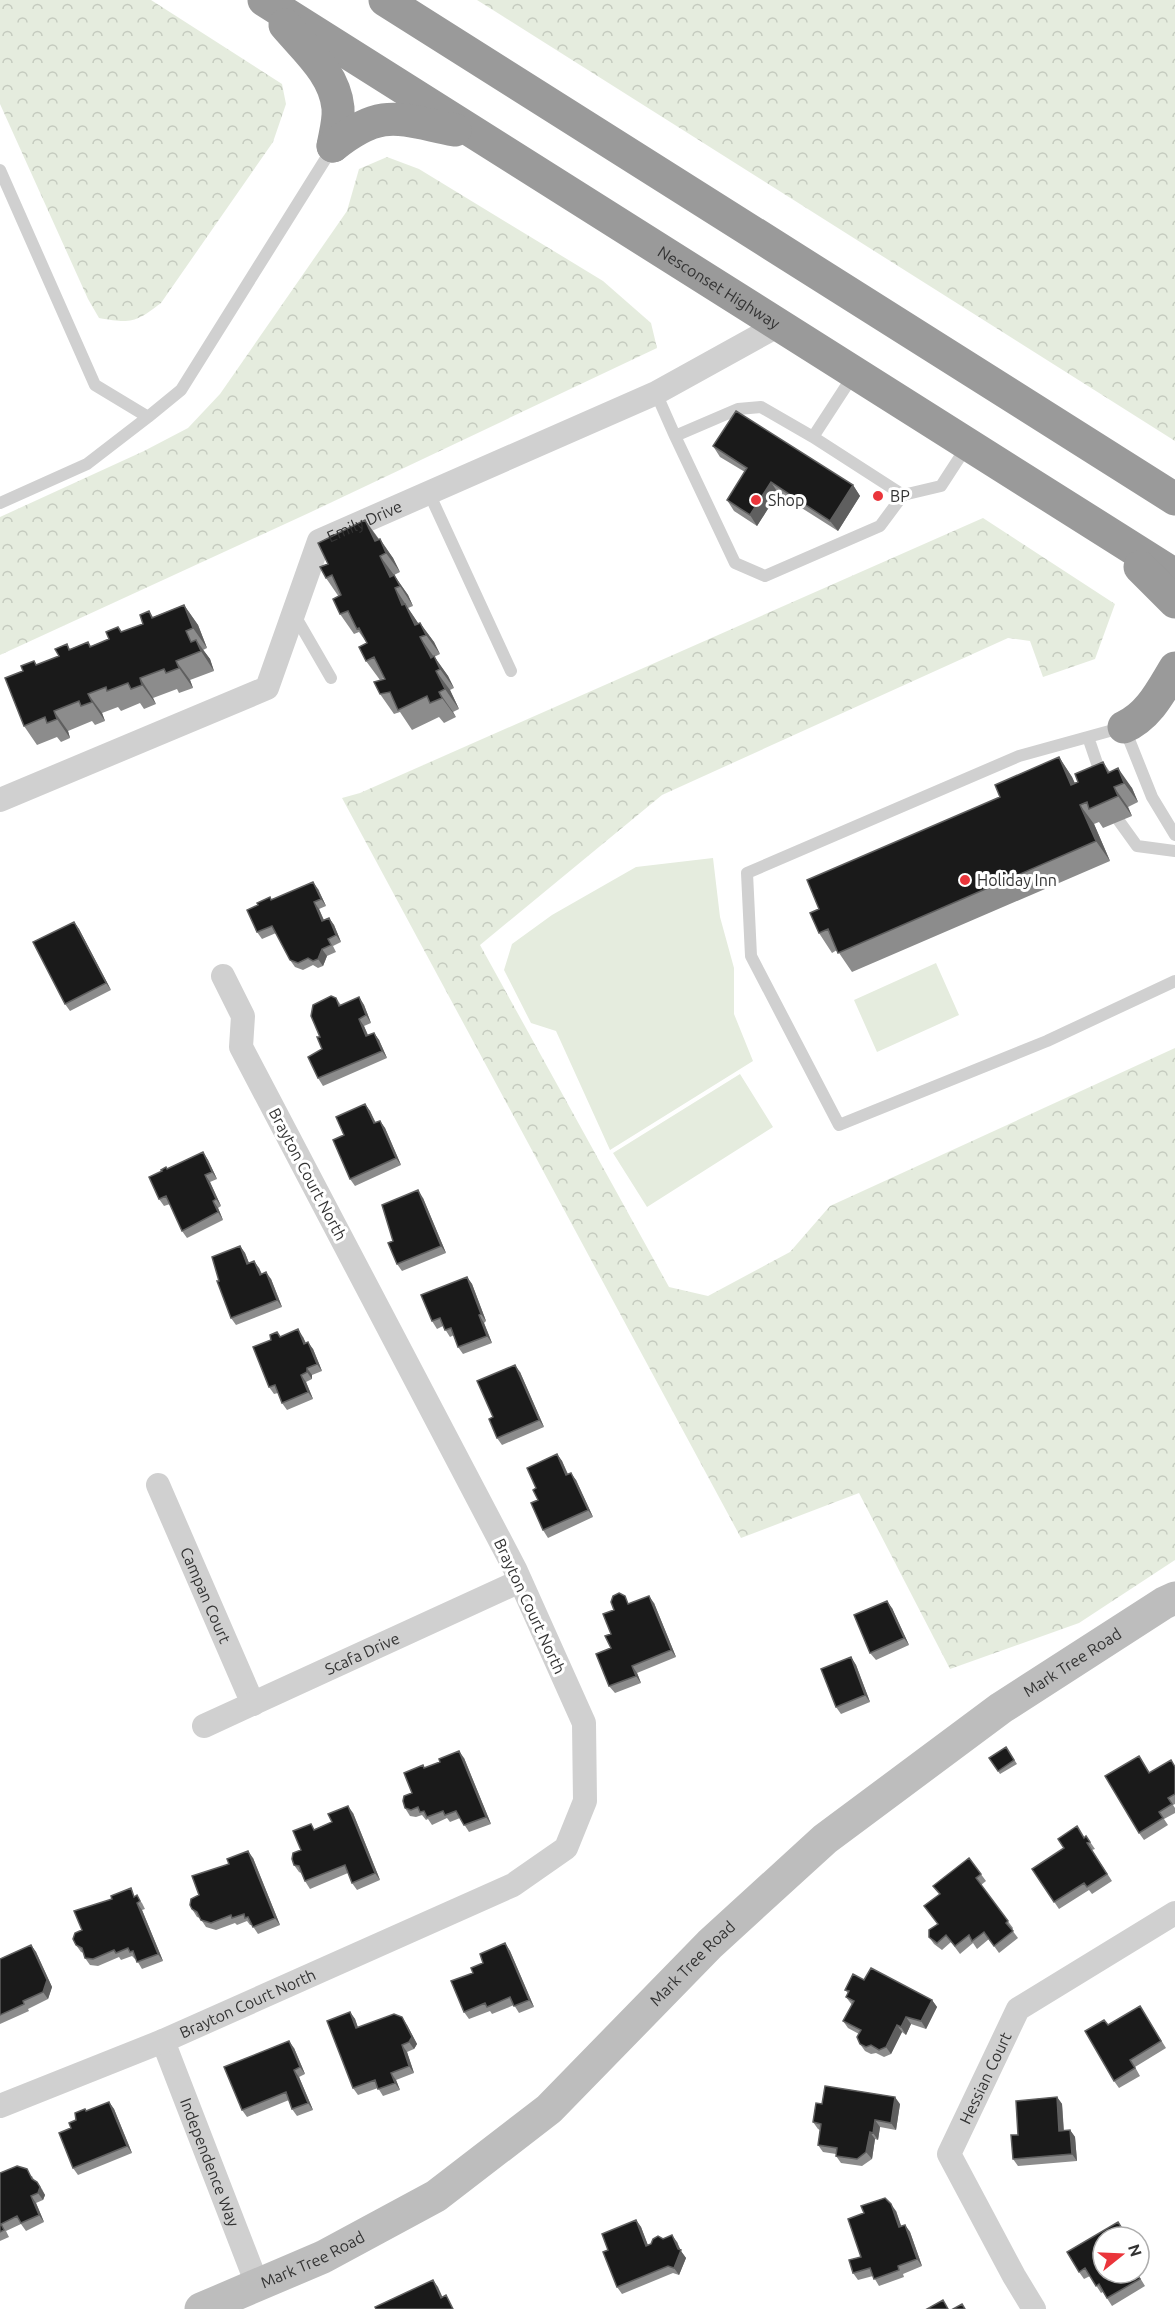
<svg xmlns="http://www.w3.org/2000/svg" width="1175" height="2309" font-family="Ubuntu,sans-serif">
<style>
.grass{fill:#e5ecde}
.forest{fill:url(#forest-crowns)}
.lines{fill:none;stroke-linecap:round;stroke-linejoin:round}
.lane{stroke:#d0d0d0;stroke-width:12}
.street{stroke:#d0d0d0;stroke-width:24}
.secondary{stroke:#bdbdbd;stroke-width:33}
.highway{stroke:#9a9a9a;stroke-width:33}
.wall{fill:#8c8c8c}
.shaded-wall{fill:#5f5f5f}
.building{fill:#1a1a1a;stroke:#5f5f5f;stroke-width:1.5}
.poi-dot{fill:#ea353b;stroke:#fff;stroke-width:2}
.labels{text-anchor:middle;stroke-width:6;stroke-linejoin:round;paint-order:stroke}
.street-label{font-size:16px;fill:#333;stroke:#fff}
.poi-label{font-size:16px;fill:#333;stroke:#fff;text-anchor:start}
</style>
<defs>
<pattern id="forest-crowns" width="20" height="18" patternUnits="userSpaceOnUse" patternTransform="scale(1.5)"><rect width="20" height="18" fill="#e5ecde"/><path d="M2 6a3 3 0 1 1 6 0M12 15a3 3 0 1 1 6 0" fill="none" stroke="#c5cbbf"/></pattern>
</defs>
<rect width="100%" height="100%" fill="#fff"/>
<path class="grass" d="M713 858 720 917 734 968V1014L753 1061 610 1150 556 1031 531 1023 504 970 512 944 552 915 636 867Z
M936 963 959 1015 877 1052 854 1000Z
M740 1074 773 1127 647 1207 613 1153Z"/>
<path class="forest" d="M0 0H151L282 84 286 104 273 142 161 303C136 322 132 324 99 318L88 299 0 104Z
M477 0H1175V441Z
M387 157 419 169 603 281 651 323 657 348 311 512 0 655V517L144 451 188 428 220 394 347 211 359 169Z
M983 518 1115 604 1095 659 1043 677 1030 641 1008 638 662 795 480 945 669 1287 708 1296 790 1252 830 1206 1175 1048V1560L1079 1623 950 1669 859 1493 741 1538 342 798 360 793Z"/>
<g class="lines">
<path class="lane" d="M0 170 95 385 148 417 181 390 333 147
M656 393 675 436 738 409 761 407 813 437 854 374
M675 436 735 563 765 576 880 526 903 495
M813 437 903 495 941 486 967 446
M429 493 511 671
M0 503 87 464 148 417
M294 614 331 678
M1088 737 1102 778
M1119 821 1137 846 1175 851
M1175 835 1152 797 1124 727 1019 756 747 873 751 956 839 1125 1047 1041 1175 981"/>
<g class="street">
<path id="s1" d="M0 800 267 688 319 541 656 393 779 325"/>
<path id="s2" d="M158 1485 253 1704"/>
<path id="s3" d="M204 1726 520 1581"/>
<path id="s4" d="M163 2041 257 2284"/>
<path id="s5" d="M0 2106 163 2041 513 1885 566 1848 585 1801 584 1723 515 1569 241 1047 243 1016 223 976"/>
<path id="s6" d="M1034 2309 1014 2276 949 2154 1018 2009 1175 1913"/>
</g>
<path class="secondary" id="s7" d="M201 2309 323 2257 436 2196 549 2109 710 1944 825 1839 1001 1708 1164 1603 1175 1598"/>
<g class="highway">
<path id="s8" d="M264 0 1175 575"/>
<path d="M385 0 1175 499"/>
<path d="M285 25C306 50 335 74 338 108 339 121 335 134 333 146"/>
<path d="M333 146C382 107 398 119 455 130"/>
<path d="M1140 567 1175 602"/>
<path d="M1124 727C1149 716 1161 691 1175 668"/>
</g>
</g>
<path class="wall" d="M713 446 853 485 860 496 838 531 778 493 757 526 734 511 727 500 745 472 720 457Z
M365 520 393 558 400 572 394 575 408 595 413 606 408 608 418 623H420L434 642 440 654 434 657 448 676 454 688 450 690 459 709 453 712 456 717 444 723 439 717 412 730 400 712 394 714 380 694 384 678 380 680 366 661 367 643 359 632 354 634 340 614 339 597 326 578 328 564Z
M184 605 198 625 207 648 203 650 210 659 214 671 190 680 193 688 179 693 177 689 153 698 156 704 144 709 140 703 121 711 118 707 102 713 105 721 95 725 92 721 68 731 70 738 61 742 57 737 37 745 24 726 23 671 34 661 37 665 59 656 67 644 70 649 88 642 91 646 109 639 118 627 122 632 143 624 149 611 153 617Z
M1059 757 1072 777 1075 783 1078 782 1103 762 1110 772 1132 788 1138 802 1128 807 1132 816 1103 828 1099 822 1094 824 1110 861 852 972 837 950 832 953 819 933V909L1000 797Z
M318 889 326 906 319 909 324 920 329 918 334 925 341 942 333 946 336 952 327 956 323 966 318 968 313 965 303 970 295 967 290 960 276 933 262 939 257 932 272 899Z
M74 922 79 929 111 990 70 1011 65 1004Z
M359 997 364 1005 371 1023 364 1026 368 1035 374 1033 379 1040 387 1058 323 1086 318 1078 322 1049 320 1037 336 998 341 1005Z
M365 1104 370 1111 376 1123 380 1121 385 1128 401 1165 355 1186 350 1179 344 1135Z
M203 1152 208 1160 217 1179 210 1182 221 1206 218 1208 223 1220 187 1238 182 1231 170 1204 164 1206 159 1199 162 1171Z
M423 1198 446 1253 402 1271 397 1264 393 1241Z
M240 1246 245 1253 249 1263 259 1268 262 1274 271 1279 282 1307 236 1325 231 1318Z
M467 1277 472 1284 486 1321 484 1323 492 1343 463 1354 458 1347 454 1335 450 1337 443 1326 437 1329 432 1321Z
M281 1337H303L306 1343 313 1349 322 1371 312 1375V1379L306 1382 313 1399 287 1410 282 1403 278 1393 274 1394 269 1387Z
M520 1372 544 1427 502 1445 497 1438 493 1417Z
M557 1454 562 1461 568 1474 576 1480 593 1517 548 1538 543 1530 536 1488Z
M654 1603 676 1657 637 1673 641 1683 615 1693 609 1686 611 1634 630 1604Z
M892 1608 909 1645 876 1660 870 1653Z
M851 1657 856 1665 870 1702 841 1714 836 1707Z
M1006 1747 1017 1764 1000 1774 989 1758Z
M1139 1756 1150 1773 1175 1766V1804L1173 1805 1175 1808V1813L1164 1819 1168 1825 1144 1840 1139 1833Z
M464 1758 491 1824 469 1832 460 1818 450 1822 447 1818 432 1825 428 1819 426 1820 422 1815 416 1817 410 1816 405 1808 423 1765 425 1768Z
M353 1813 380 1880 357 1890 352 1883 348 1873 310 1889 305 1881 301 1873 299 1872 294 1865 301 1850 315 1829Z
M1086 1836 1095 1849 1092 1850 1112 1881 1092 1894 1089 1890 1059 1909 1032 1869Z
M253 1858 280 1925 258 1934 252 1925H250L247 1921 237 1925 235 1923 216 1930 206 1927 200 1918 197 1917 192 1909 199 1895Z
M969 1858 986 1881 981 1885 1013 1928 1012 1930 1018 1938 999 1953 989 1939 977 1949 973 1943 960 1954 951 1942 942 1950 934 1944 929 1937 937 1924Z
M136 1896 142 1903 145 1909 142 1910 163 1961 142 1969 136 1959H135L132 1956 121 1960 119 1957 98 1966 90 1965 85 1958 84 1953 81 1952 76 1945 82 1930Z
M505 1943 510 1951 534 2007 519 2013 514 2005 492 2014 490 2011 469 2019 464 2012 473 1973Z
M31 1945 36 1952 52 1987 48 1999 28 2009 29 2011 0 2024V1959Z
M864 1980 932 2000 937 2007 926 2029 911 2024 906 2035 902 2032 891 2054 884 2057 876 2053 871 2054 865 2051 860 2044 859 2034 848 2028 843 2021 852 2005 846 1997 848 1993 845 1990Z
M1140 2006 1166 2048 1135 2067 1140 2076 1119 2088 1114 2081 1108 2025Z
M350 2012 355 2019 358 2028 407 2025 417 2044 414 2049 407 2052 414 2073 396 2080 400 2090 383 2096 378 2088 358 2095 353 2088Z
M294 2048 305 2074 299 2077 313 2110 297 2116 292 2109 289 2100 247 2117 242 2110Z
M1057 2097 1062 2104 1064 2130H1070L1075 2137 1077 2161 1018 2166 1013 2159 1018 2135Z
M109 2102 114 2109 132 2153 78 2175 73 2168 71 2128 76 2120 87 2111Z
M822 2104H900L896 2130 880 2127 878 2140 875 2139 872 2159 862 2166 841 2163 836 2156V2154L823 2152 818 2145 820 2130 818 2129 813 2122Z
M0 2173 32 2176 34 2180 37 2182 42 2189 45 2195 43 2200 36 2203 44 2222 26 2231 21 2224 6 2231 9 2237 0 2241Z
M896 2211 901 2226 905 2225 910 2232 922 2266 903 2274 904 2277 879 2286 873 2276 858 2280 853 2273 861 2257Z
M636 2220 641 2227 648 2246 663 2239 677 2242 680 2250 686 2258 679 2275 673 2273 622 2294 617 2287 608 2250Z
M1118 2222 1123 2229 1103 2273H1137L1145 2286 1112 2306 1103 2292 1101 2293 1090 2276 1084 2279 1079 2272Z"/>
<path class="shaded-wall" d="M771 482 778 493 757 526 750 515Z
M853 485 860 496 838 531 830 521Z
M365 520 379 540 375 541Z
M380 539 393 558 400 572 386 553Z
M380 556 394 575 390 577Z
M394 575 408 595 413 606 400 586Z
M395 588 408 608 418 623 415 625 402 605Z
M184 605 198 625 207 648 193 628Z
M420 623 434 642 440 654 426 635Z
M420 637 434 657 431 658Z
M196 640 210 659 214 671 201 651Z
M434 656 448 676 454 688 440 669Z
M176 661 190 680 193 688 179 668Z
M436 671 450 690 459 709 445 689Z
M140 678 153 698 156 704 142 685Z
M439 692 453 712 456 717 442 698Z
M88 694 102 713 105 721 92 702Z
M54 711 68 731 70 738 57 719Z
M1059 757 1072 777 1084 805 1071 785Z
M1118 768 1132 788 1138 802 1124 783Z
M1114 787 1128 807 1132 816 1118 796Z
M1080 805 1094 824 1110 861 1096 841Z
M313 882 318 889 326 906 321 899Z
M314 902 319 909 327 928 322 921Z
M329 918 334 925 341 942 336 935Z
M74 922 79 929 111 990 106 983Z
M322 949 327 956 323 966 318 959Z
M359 997 364 1005 371 1023 366 1015Z
M359 1019 364 1026 371 1043 366 1036Z
M374 1033 379 1040 387 1058 382 1051Z
M365 1104 370 1111 379 1131 374 1123Z
M380 1121 385 1128 401 1165 396 1158Z
M203 1152 208 1160 217 1179 212 1172Z
M205 1175 210 1182 221 1206 216 1199Z
M418 1190 423 1198 446 1253 441 1246Z
M213 1201 218 1208 223 1220 218 1212Z
M240 1246 245 1253 252 1271 247 1264Z
M254 1261 259 1268 265 1282 260 1275Z
M266 1272 271 1279 282 1307 277 1300Z
M467 1277 472 1284 486 1321 481 1314Z
M479 1315 484 1323 492 1343 487 1336Z
M298 1329 303 1337 309 1351 304 1344Z
M308 1342 313 1349 322 1371 317 1364Z
M515 1365 520 1372 544 1427 539 1420Z
M307 1368 312 1375V1379L307 1372Z
M301 1375 306 1382 313 1399 308 1392Z
M557 1454 562 1461 571 1482 566 1475Z
M571 1473 576 1480 593 1517 588 1510Z
M649 1596 654 1603 676 1657 671 1650Z
M887 1601 892 1608 909 1645 904 1638Z
M851 1657 856 1665 870 1702 865 1695Z
M632 1666 637 1673 641 1683 636 1676Z
M459 1751 464 1758 491 1824 486 1817Z
M348 1806 353 1813 380 1880 375 1873Z
M248 1851 253 1858 280 1925 275 1918Z
M137 1903 142 1910 163 1961 158 1954Z
M505 1943 510 1951 534 2007 529 2000Z
M31 1945 36 1952 52 1987 48 1999 43 1992Z
M932 2000 937 2007 926 2029 921 2021Z
M350 2012 355 2019 361 2036 356 2028Z
M402 2017 407 2025 417 2044 414 2049 409 2042Z
M906 2017 911 2024 906 2035 901 2027Z
M897 2025 902 2032 891 2054 886 2047Z
M289 2041 294 2048 305 2074 300 2067Z
M402 2045 407 2052 414 2073 409 2066Z
M294 2070 299 2077 313 2110 308 2103Z
M391 2073 396 2080 400 2090 395 2083Z
M895 2097 900 2104 896 2130 891 2123Z
M1057 2097 1062 2104 1064 2138 1059 2131Z
M109 2102 114 2109 132 2153 127 2146Z
M875 2120 880 2127 878 2140 873 2133Z
M1070 2130 1075 2137 1077 2161 1072 2154Z
M870 2132 875 2139 872 2159 866 2152Z
M37 2182 45 2195 43 2200 38 2193Z
M31 2196 36 2203 44 2222 39 2215Z
M891 2204 896 2211 904 2234 899 2227Z
M636 2220 641 2227 651 2253 646 2246Z
M905 2225 910 2232 922 2266 917 2259Z
M672 2235 677 2242 681 2251 686 2258 679 2275 674 2268 678 2249Z
M433 2280 438 2287 446 2305 441 2298Z"/>
<path class="building" d="M736 411 853 485 830 521 771 482 750 515 727 500 747 468 713 446Z
M365 520 375 541 380 539 386 553 380 556 390 577 394 575 400 586 395 588 402 605 405 604 415 625 420 623 426 635 420 637 431 658 434 656 440 669 436 671 445 689 439 692 442 698 430 703 427 696 398 710 390 692 380 694 374 682 385 679 374 657 366 661 359 647 367 643 359 628 357 629 348 611 340 614 333 599 341 595 332 575 326 578 320 567 328 564 318 543Z
M184 605 193 628 186 631 191 642 196 640 201 651 176 661 179 668 166 673 164 669 140 678 142 685 131 689 128 683 107 691 106 687 88 694 92 702 81 706 79 701 54 711 57 719 47 723 45 717 24 726 5 678 23 671 21 666 34 661 36 665 59 656 55 649 67 644 69 650 88 642 90 647 109 639 106 632 118 627 121 632 143 624 140 615 149 611 152 618Z
M1059 757 1071 785 1078 782 1075 774 1103 762 1108 773 1118 768 1124 783 1114 787 1118 796 1089 809 1087 802 1080 805 1096 841 838 953 828 929 819 933 810 913 819 909 807 880 1000 797 995 785Z
M313 882 321 899 314 902 322 921 329 918 336 935 328 939 331 945 322 949 318 959 313 961 308 958 298 963 290 960 272 926 257 932 247 910 258 905 257 903 270 897 271 900Z
M74 922 106 983 65 1004 33 942Z
M331 996 336 998 339 1006 359 997 366 1015 359 1019 366 1036 374 1033 382 1051 318 1078 308 1057 322 1049 317 1037H320L311 1016 313 1005Z
M365 1104 374 1123 380 1121 396 1158 350 1179 333 1140 344 1135 336 1117Z
M203 1152 212 1172 205 1175 216 1199 213 1201 218 1212 182 1231 166 1196 159 1199 149 1177 162 1171 161 1170 166 1167 167 1169Z
M418 1190 441 1246 397 1264 388 1243 393 1241 382 1205Z
M240 1246 247 1264 254 1261 260 1275 266 1272 277 1300 231 1318 217 1281H219L212 1257Z
M467 1277 481 1314 479 1315 487 1336 458 1347 451 1328 445 1330 440 1318 432 1321 421 1295Z
M298 1329 304 1344 308 1342 317 1364 307 1368V1372L301 1375 308 1392 282 1403 275 1385 269 1387 253 1347 271 1340 270 1335 277 1332 280 1337Z
M515 1365 539 1420 497 1438 489 1419 493 1417 477 1381Z
M557 1454 566 1475 571 1473 588 1510 543 1530 531 1503 538 1500 533 1490 536 1488 527 1468Z
M619 1593 625 1596 628 1604 649 1596 671 1650 632 1666 636 1676 609 1686 596 1654 611 1648 605 1636 611 1634 603 1614 614 1610 611 1602 613 1596Z
M887 1601 904 1638 870 1653 854 1615Z
M851 1657 865 1695 836 1707 821 1669Z
M1006 1747 1014 1760 998 1771 989 1758Z
M459 1751 486 1817 464 1825 456 1811 445 1815 443 1811 427 1817 424 1811 420 1812 418 1807 411 1810 405 1808 403 1801 404 1796 412 1793 404 1773 423 1765 424 1768 440 1762 439 1759Z
M1139 1756 1149 1773 1171 1760 1175 1767V1794L1168 1798 1172 1804 1159 1812 1163 1818 1139 1833 1105 1776Z
M348 1806 375 1873 352 1883 345 1865 305 1881 299 1866 294 1865 292 1859 293 1853 301 1850 293 1831 311 1824 314 1830 332 1822 328 1814Z
M1077 1826 1084 1838 1086 1836 1090 1842 1087 1843 1107 1874 1087 1887 1084 1883 1054 1902 1032 1869 1064 1848 1058 1839Z
M248 1851 275 1918 253 1927 248 1917 245 1918 244 1914 232 1918 231 1915 211 1923 201 1920 197 1912 192 1909 190 1905 191 1899 199 1895 192 1876 229 1864 227 1859Z
M969 1858 981 1874 976 1878 1008 1921 1006 1923 1013 1931 994 1946 984 1932 972 1941 969 1935 955 1946 946 1935 937 1943 929 1937V1930L938 1924 924 1906 940 1894 933 1886Z
M131 1888 134 1897 137 1895 140 1901 137 1903 158 1954 137 1962 133 1951 130 1952 128 1948 116 1953 114 1950 93 1959 85 1958 82 1948 76 1945 73 1939 75 1933 82 1930 74 1911 112 1899 111 1896Z
M505 1943 529 2000 514 2006 510 1997 487 2007 485 2003 464 2012 451 1981 473 1973 471 1968 483 1963 480 1954Z
M31 1945 47 1980 43 1992 23 2001 24 2004 0 2015V1959Z
M871 1968 932 2000 921 2021 906 2017 901 2027 897 2025 886 2047 879 2050 871 2045 866 2047 860 2044 857 2037 861 2030 843 2021 854 2001 846 1997 849 1991 845 1990 853 1974 864 1980Z
M1140 2006 1161 2041 1130 2060 1135 2068 1114 2081 1085 2031 1104 2020 1108 2025Z
M350 2012 356 2028 394 2014 402 2017 412 2037 409 2042 402 2045 409 2066 391 2073 395 2083 378 2089 375 2080 353 2088 327 2021Z
M289 2041 300 2067 294 2070 308 2103 292 2109 286 2092 242 2110 224 2067Z
M825 2086 895 2097 891 2123 875 2120 873 2133 870 2132 866 2152 857 2159 836 2156 837 2148 818 2145 821 2124 813 2122 816 2103 822 2104Z
M1057 2097 1059 2131 1070 2130 1072 2154 1013 2159 1011 2135H1018L1016 2101Z
M109 2102 127 2146 73 2168 59 2133 71 2128 69 2123 76 2120 75 2113 85 2109 86 2111Z
M17 2166 27 2169 32 2179 37 2182 40 2187 38 2193 31 2196 39 2215 21 2223 17 2216 1 2224 4 2230 0 2232V2173Z
M885 2198 891 2204 899 2227 905 2225 917 2259 898 2266 899 2270 874 2279 870 2268 853 2273 849 2260 861 2257 848 2219 864 2213 861 2206Z
M636 2220 646 2246 651 2244 653 2239 658 2236 663 2239 672 2235 678 2249 681 2250 674 2268 668 2266 617 2287 603 2252 608 2250 602 2234Z
M1118 2222 1127 2237H1103V2273H1136L1140 2279 1107 2298 1099 2284 1096 2286 1085 2268 1079 2272 1067 2252Z
M433 2280 441 2298 446 2295 453 2309H376L375 2307Z
M943 2300 948 2309H927Z
M962 2304 965 2309H953Z"/>
<g class="poi-dot">
<circle cx="878" cy="496" r="6"/>
<circle cx="756" cy="500" r="6"/>
<circle cx="965" cy="880" r="6"/>
</g>
<g class="labels">
<g class="street-label">
<text dy="6" stroke="none"><textPath href="#s8" startOffset="538">Nesconset Highway</textPath></text>
<text dy="6" stroke="none"><textPath href="#s1" startOffset="495">Emily Drive</textPath></text>
<text transform="translate(308 1174) rotate(62)" y="6">Brayton Court North</text>
<text dy="6" stroke="none"><textPath href="#s2" startOffset="120">Campan Court</textPath></text>
<text transform="translate(530 1606) rotate(65)" y="6">Brayton Court North</text>
<text dy="6" stroke="none"><textPath href="#s3" startOffset="174">Scafa Drive</textPath></text>
<text dy="6" stroke="none"><textPath href="#s7" startOffset="1094">Mark Tree Road</textPath></text>
<text dy="6" stroke="none"><textPath href="#s7" startOffset="608">Mark Tree Road</textPath></text>
<text dy="6" stroke="none"><textPath href="#s5" startOffset="268">Brayton Court North</textPath></text>
<text dy="6" stroke="none"><textPath href="#s6" startOffset="261">Hessian Court</textPath></text>
<text dy="6" stroke="none"><textPath href="#s4" startOffset="130">Independence Way</textPath></text>
<text dy="6" stroke="none"><textPath href="#s7" startOffset="122">Mark Tree Road</textPath></text>
</g>
<g class="poi-label">
<text x="890" y="502">BP</text>
<text x="768" y="506">Shop</text>
<text x="977" y="886">Holiday Inn</text>
</g>
</g>
<g transform="translate(1121 2255) rotate(72)"><circle r="28" fill="#ffffff" stroke="#adadad" stroke-width="1.5"/>
<path d="M0-4.5L10 22L0 15L-10 22Z" fill="#ea353b"/>
<text y="-9" font-size="16" font-weight="bold" text-anchor="middle" fill="#333333">N</text>
</g>
</svg>
